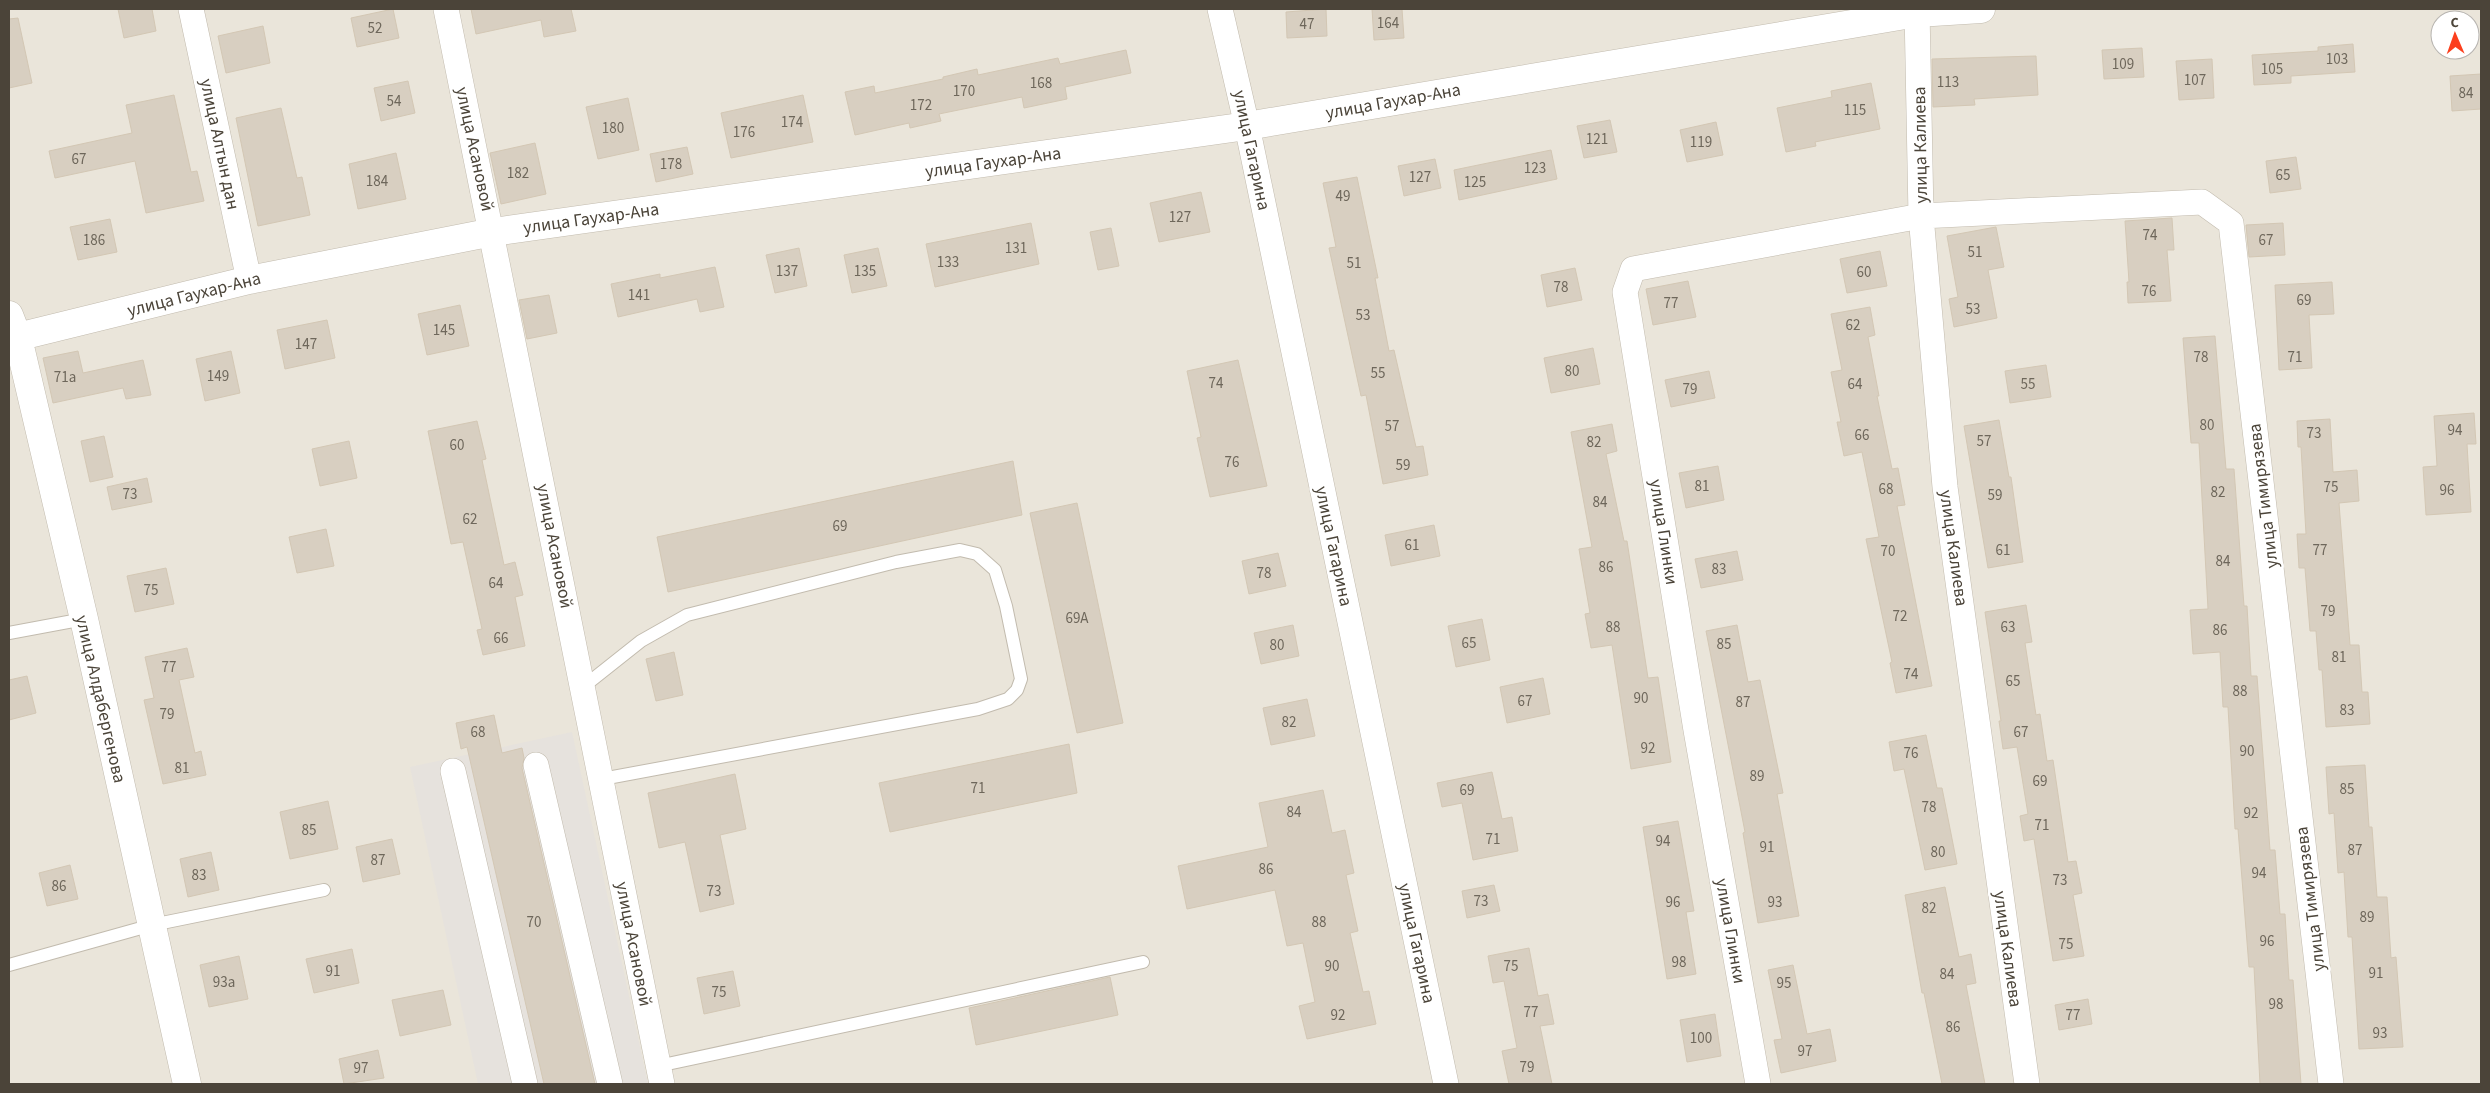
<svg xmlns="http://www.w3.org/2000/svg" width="2490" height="1093" font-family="'Source Sans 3',sans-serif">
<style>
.residential{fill:#eae5da;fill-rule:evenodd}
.industrial{fill:#e6e2dd}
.building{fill:#d8cfc1;stroke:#d3c7b4}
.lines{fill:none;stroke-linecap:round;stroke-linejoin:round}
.service-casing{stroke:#c2bbae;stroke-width:14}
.minor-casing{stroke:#c2bbae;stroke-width:26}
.tertiary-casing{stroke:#c2bbae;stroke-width:29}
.service{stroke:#fff;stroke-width:12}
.minor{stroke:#fff;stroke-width:25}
.tertiary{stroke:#fff;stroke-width:28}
.labels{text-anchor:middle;stroke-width:5;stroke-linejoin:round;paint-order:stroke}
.number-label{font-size:15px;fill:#6e675b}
.street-label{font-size:18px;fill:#4b4439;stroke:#fff}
</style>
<rect width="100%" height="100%" fill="#f6f3ec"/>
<path class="residential" d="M9 9H2481V1084H9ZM2440 20H2470V50H2440Z"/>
<path class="industrial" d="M572 732 648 1084H478L410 767Z"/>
<path class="building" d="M118 9H152L156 31 124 38Z
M393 9 399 38 357 47 351 18Z
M471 9H571L576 31 544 37 541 20 476 34Z
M1326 9 1327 36 1287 38 1286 12Z
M1372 9H1402L1404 38 1374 40Z
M18 18 32 83 9 88V19Z
M263 26 270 63 226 73 218 36Z
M2353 44 2355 72 2291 76V83L2254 85 2252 55 2318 51V47Z
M2142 48 2144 77 2104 79 2102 50Z
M1126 50 1131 73 1065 87 1067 99 1024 108 1022 97 939 114 941 121 910 128 909 123 855 135 845 92 874 86 875 93 943 79V77L977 69 978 75 1058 58 1060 64Z
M2036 56 2038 95 1974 99 1975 105 1933 107 1932 59Z
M2212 59 2214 98 2179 100 2176 61Z
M2481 74V109L2452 111 2450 76Z
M408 81 415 113 381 121 374 88Z
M1871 83 1880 129 1815 142 1816 146 1786 152 1777 108 1832 97 1831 91Z
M174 95 191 172 197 171 204 201 146 213 135 161 55 178 49 151 132 133 126 105Z
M803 95 813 142 731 158 721 113Z
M628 98 639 150 598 159 586 107Z
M281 108 297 178 302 177 310 215 258 226 236 118Z
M1610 120 1617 152 1584 158 1577 126Z
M1716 122 1723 155 1687 162 1680 130Z
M535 143 546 194 501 204 490 153Z
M687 147 693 174 656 182 650 154Z
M1551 150 1557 179 1459 200 1454 170Z
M396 153 406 199 358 209 349 164Z
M2296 157 2301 189 2270 193 2266 161Z
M1435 159 1441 188 1404 196 1398 166Z
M1357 177 1378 278H1375L1389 351 1394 350 1416 447 1423 446 1428 475 1383 484 1366 395 1361 396 1329 248 1336 247 1323 183Z
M1201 192 1210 232 1159 242 1150 203Z
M2172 218 2174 250H2167L2171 301 2128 303 2127 282H2129L2125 221Z
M110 219 117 252 78 260 70 227Z
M1031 223 1039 264 935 287 926 244Z
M2283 223 2285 255 2249 257 2246 225Z
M1996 227 2004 267 1988 270 1997 318 1954 327 1949 299 1958 297 1947 236Z
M1111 228 1119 266 1098 270 1090 232Z
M799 248 807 286 775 293 766 255Z
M878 248 887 286 852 293 844 255Z
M1880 251 1887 286 1847 293 1840 259Z
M715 267 724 307 700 312 697 299 618 317 611 284 660 274V278Z
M1575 268 1582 300 1547 307 1541 275Z
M1688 281 1696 317 1653 325 1646 289Z
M2332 282 2334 314 2309 315 2312 368 2279 370 2275 285Z
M549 295 557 333 527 339 519 300Z
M460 305 469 346 427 355 418 314Z
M1870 307 1875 335 1868 337 1879 396H1877L1892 469 1898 468 1905 505 1897 506 1932 686 1896 693 1890 663 1892 662 1866 539 1879 537 1862 452 1844 456 1837 422H1841L1831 372 1842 370 1831 314Z
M327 320 335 358 285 369 277 330Z
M2215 336 2226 469H2234L2244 606H2247L2251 676H2257L2270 850H2275L2280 914H2285L2289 980H2293L2301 1084H2260L2254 967H2249L2238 829H2235L2228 707H2223L2220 652 2193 654 2190 610 2208 609 2199 443H2191L2183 338Z
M1593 348 1600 384 1551 393 1544 358Z
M78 351 83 373 143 360 151 395 126 399 123 388 53 403 43 358Z
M231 351 240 393 205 401 196 359Z
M1238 360 1267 486 1210 497 1197 438 1201 437 1187 371Z
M2046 365 2051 397 2010 403 2005 371Z
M1709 371 1715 398 1671 407 1665 380Z
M2474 413 2476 444H2467L2471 512 2426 515 2423 467 2437 466 2434 416Z
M2330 419 2333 472 2357 470 2359 501 2339 503 2350 645H2359L2362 692H2368L2370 724 2326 727 2322 670H2319L2316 631H2310L2305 568H2299L2297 534H2306L2301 447H2298L2297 421Z
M1999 420 2009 477H2011L2023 562 1988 568 1964 426Z
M477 421 486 459 482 460 504 565 515 562 523 595 515 597 525 646 483 655 477 630 482 629 463 542 451 544 428 431Z
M1612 424 1617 451 1606 454 1624 541H1627L1648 678 1658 677 1671 762 1631 769 1612 645 1591 648 1585 614 1590 613 1579 549 1592 547 1571 432Z
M104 436 113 477 90 482 81 441Z
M349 441 357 478 320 486 312 449Z
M1013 461 1022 515 668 592 657 537Z
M1718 466 1724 500 1686 508 1679 473Z
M147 478 152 502 112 510 107 487Z
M1077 503 1123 723 1077 733 1030 513Z
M1434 525 1440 556 1391 566 1385 535Z
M326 529 334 566 297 573 289 537Z
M1737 551 1743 580 1701 588 1695 559Z
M1278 553 1286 586 1249 594 1242 561Z
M166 568 174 604 135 612 127 576Z
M2026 605 2032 642 2025 643 2036 715 2040 714 2047 761 2053 760 2068 862 2076 861 2082 893 2073 895 2084 956 2053 961 2034 839 2024 841 2020 816 2028 814 2017 747 2003 749 1999 721H2001L1985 612Z
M1482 619 1490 660 1456 667 1448 626Z
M1293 625 1299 656 1261 664 1254 633Z
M1737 625 1748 682 1760 680 1783 793 1777 794 1799 916 1758 923 1743 833 1745 832 1706 631Z
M187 648 194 677 179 680 195 753 201 751 206 775 163 784 144 700 154 698 145 657Z
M674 652 683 695 656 701 646 659Z
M27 676 36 713 9 720V680Z
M1543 678 1550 714 1507 723 1500 687Z
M1307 699 1315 736 1271 745 1263 708Z
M494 715 502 753 522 748 524 758 522 768 595 1084H544L467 747 461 749 456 723Z
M1926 735 1937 788H1942L1957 864 1925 870 1904 769 1894 771 1889 742Z
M1069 744 1077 793 890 832 879 783Z
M2365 765 2369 827H2372L2377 897H2387L2391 958 2396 957 2403 1047 2359 1049 2352 937H2348L2344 872 2338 873 2334 813 2329 814 2326 767Z
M1492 772 1502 819 1512 817 1518 851 1473 860 1462 803 1442 807 1437 783Z
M735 774 746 829 720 835 734 904 700 912 685 842 659 848 648 793Z
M1323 790 1332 833 1345 830 1354 873 1346 875 1358 931 1350 933 1363 992 1369 991 1376 1024 1307 1039 1299 1006 1315 1002 1303 943 1287 946 1275 890 1187 909 1178 866 1268 847 1259 803Z
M328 801 338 849 290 859 280 812Z
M1678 821 1694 911 1686 912 1696 974 1667 979 1643 827Z
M392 839 400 874 363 882 356 847Z
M211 852 219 890 188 897 180 859Z
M70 865 78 899 47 906 39 873Z
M1494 885 1500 911 1467 918 1462 891Z
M1945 887 1959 957 1971 954 1976 983 1966 985 1985 1084H1942L1924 993H1922L1905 895Z
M1529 948 1538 996 1548 994 1554 1024 1540 1026 1552 1084H1509L1502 1051 1517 1048 1504 981 1493 983 1488 956Z
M352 949 359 983 314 993 306 959Z
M239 956 248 999 209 1007 200 965Z
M1793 965 1807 1034 1830 1029 1836 1061 1781 1073 1774 1040 1782 1039 1768 970Z
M733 971 740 1006 704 1014 697 978Z
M1110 977 1118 1015 976 1045 969 1008Z
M443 990 451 1025 400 1036 392 1000Z
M2088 999 2092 1024 2059 1030 2055 1005Z
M1715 1014 1721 1056 1687 1062 1680 1020Z
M378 1050 384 1078 344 1084 339 1059Z"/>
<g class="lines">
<defs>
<path id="service" d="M9 633 84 619
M583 687 641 641 687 615 896 562 960 550 977 554 995 570 1006 606 1021 679 1017 690 1008 699 978 709 602 779
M9 965 152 925 324 890
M658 1066 1143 962"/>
<path id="minor" d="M191 9 249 280
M446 9 662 1084
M1220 9 1247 126 1446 1084
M1917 9 1921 216 1945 487 2027 1084
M536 765 610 1084
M453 771 525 1084
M1758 1084 1696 730 1625 292 1633 269 1921 216 2202 202 2231 223 2331 1084"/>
<path id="tertiary" d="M9 315 18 338 84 619 187 1084
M9 339 249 280 493 232 1247 126 1917 13 1981 9"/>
</defs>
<use href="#service" class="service-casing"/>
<use href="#minor" class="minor-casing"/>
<use href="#tertiary" class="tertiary-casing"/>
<use href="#service" class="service"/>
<use href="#minor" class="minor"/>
<use href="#tertiary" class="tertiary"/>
</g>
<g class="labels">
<g class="number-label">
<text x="1388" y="28">164</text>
<text x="1307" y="29">47</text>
<text x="375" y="33">52</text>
<text x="2337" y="64">103</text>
<text x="2123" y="69">109</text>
<text x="2272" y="74">105</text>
<text x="2195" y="85">107</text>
<text x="1948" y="87">113</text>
<text x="1041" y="88">168</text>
<text x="964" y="96">170</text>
<text x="2466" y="98">84</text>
<text x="394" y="106">54</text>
<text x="921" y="110">172</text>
<text x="1855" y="115">115</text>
<text x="792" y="127">174</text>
<text x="613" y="133">180</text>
<text x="744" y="137">176</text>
<text x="1597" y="144">121</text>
<text x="1701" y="147">119</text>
<text x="79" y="164">67</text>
<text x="671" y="169">178</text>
<text x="1535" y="173">123</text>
<text x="518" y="178">182</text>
<text x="2283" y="180">65</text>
<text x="1420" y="182">127</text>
<text x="377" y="186">184</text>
<text x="1475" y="187">125</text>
<text x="1343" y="201">49</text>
<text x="1180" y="222">127</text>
<text x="2150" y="240">74</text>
<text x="94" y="245">186</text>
<text x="2266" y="245">67</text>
<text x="1016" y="253">131</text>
<text x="1975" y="257">51</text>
<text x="948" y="267">133</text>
<text x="1354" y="268">51</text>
<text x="787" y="276">137</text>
<text x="865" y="276">135</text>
<text x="1864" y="277">60</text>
<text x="1561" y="292">78</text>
<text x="2149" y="296">76</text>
<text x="639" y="300">141</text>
<text x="2304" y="305">69</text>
<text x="1671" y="308">77</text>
<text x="1973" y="314">53</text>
<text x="1363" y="320">53</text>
<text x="1853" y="330">62</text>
<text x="444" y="335">145</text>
<text x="306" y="349">147</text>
<text x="2201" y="362">78</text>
<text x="2295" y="362">71</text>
<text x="1572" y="376">80</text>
<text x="1378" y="378">55</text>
<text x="218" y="381">149</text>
<text x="65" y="382">71а</text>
<text x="1216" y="388">74</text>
<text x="1855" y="389">64</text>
<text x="2028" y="389">55</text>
<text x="1690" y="394">79</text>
<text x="2207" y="430">80</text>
<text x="1392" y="431">57</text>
<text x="2455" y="435">94</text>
<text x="2314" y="438">73</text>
<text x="1862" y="440">66</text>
<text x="1984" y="446">57</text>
<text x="1594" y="447">82</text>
<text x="457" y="450">60</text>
<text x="1232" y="467">76</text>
<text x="1403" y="470">59</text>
<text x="1702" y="491">81</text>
<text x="2331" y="492">75</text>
<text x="1886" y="494">68</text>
<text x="2447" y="495">96</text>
<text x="2218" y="497">82</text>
<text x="130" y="499">73</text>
<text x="1995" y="500">59</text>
<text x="1600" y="507">84</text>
<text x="470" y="524">62</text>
<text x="840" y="531">69</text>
<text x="1412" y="550">61</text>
<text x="2003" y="555">61</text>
<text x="2320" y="555">77</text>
<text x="1888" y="556">70</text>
<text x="2223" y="566">84</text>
<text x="1606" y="572">86</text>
<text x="1719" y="574">83</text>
<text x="1264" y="578">78</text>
<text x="496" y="588">64</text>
<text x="151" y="595">75</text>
<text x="2328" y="616">79</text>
<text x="1900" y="621">72</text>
<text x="1077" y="623">69А</text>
<text x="1613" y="632">88</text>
<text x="2008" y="632">63</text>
<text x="2220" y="635">86</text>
<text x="501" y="643">66</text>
<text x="1469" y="648">65</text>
<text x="1724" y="649">85</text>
<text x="1277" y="650">80</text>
<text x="2339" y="662">81</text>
<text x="169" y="672">77</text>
<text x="1911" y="679">74</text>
<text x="2013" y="686">65</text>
<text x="2240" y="696">88</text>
<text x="1641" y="703">90</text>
<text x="1525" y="706">67</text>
<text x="1743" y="707">87</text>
<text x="2347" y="715">83</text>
<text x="167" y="719">79</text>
<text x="1289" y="727">82</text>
<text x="478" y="737">68</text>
<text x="2021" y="737">67</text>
<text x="1648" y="753">92</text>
<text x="2247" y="756">90</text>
<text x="1911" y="758">76</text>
<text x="182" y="773">81</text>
<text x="1757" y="781">89</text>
<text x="2040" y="786">69</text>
<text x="978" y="793">71</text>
<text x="2347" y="794">85</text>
<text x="1467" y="795">69</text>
<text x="1929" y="812">78</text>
<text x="1294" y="817">84</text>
<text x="2251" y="818">92</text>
<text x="2042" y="830">71</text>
<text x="309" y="835">85</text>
<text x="1493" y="844">71</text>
<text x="1663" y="846">94</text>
<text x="1767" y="852">91</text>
<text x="2355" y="855">87</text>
<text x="1938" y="857">80</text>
<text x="378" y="865">87</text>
<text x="1266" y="874">86</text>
<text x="2259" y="878">94</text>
<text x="199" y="880">83</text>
<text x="2060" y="885">73</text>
<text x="59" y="891">86</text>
<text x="714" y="896">73</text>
<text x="1481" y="906">73</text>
<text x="1673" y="907">96</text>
<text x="1775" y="907">93</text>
<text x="1929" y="913">82</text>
<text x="2367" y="922">89</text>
<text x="534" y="927">70</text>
<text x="1319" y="927">88</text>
<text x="2267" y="946">96</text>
<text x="2066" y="949">75</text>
<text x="1679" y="967">98</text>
<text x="1332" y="971">90</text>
<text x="1511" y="971">75</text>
<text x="333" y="976">91</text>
<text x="2376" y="978">91</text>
<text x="1947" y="979">84</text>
<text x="224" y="987">93а</text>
<text x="1784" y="988">95</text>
<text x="719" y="997">75</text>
<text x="2276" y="1009">98</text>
<text x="1531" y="1017">77</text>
<text x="1338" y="1020">92</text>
<text x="2073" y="1020">77</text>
<text x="1953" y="1032">86</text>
<text x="2380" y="1038">93</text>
<text x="1701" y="1043">100</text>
<text x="1805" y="1056">97</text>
<text x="1527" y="1072">79</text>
<text x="361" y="1073">97</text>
</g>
<g class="street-label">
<text transform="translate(1393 101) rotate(-10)" y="6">улица Гаухар-Ана</text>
<text transform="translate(220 144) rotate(78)" y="6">улица Алтын дан</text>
<text transform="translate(1920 145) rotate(-91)" y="6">улица Калиева</text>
<text transform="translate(475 149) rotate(78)" y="6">улица Асановой</text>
<text transform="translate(1252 150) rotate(78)" y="6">улица Гагарина</text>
<text transform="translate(993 162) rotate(-8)" y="6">улица Гаухар-Ана</text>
<text transform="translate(591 218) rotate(-8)" y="6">улица Гаухар-Ана</text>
<text transform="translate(194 294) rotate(-14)" y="6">улица Гаухар-Ана</text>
<text transform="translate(2263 496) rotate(-97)" y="6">улица Тимирязева</text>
<text transform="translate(1664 532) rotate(81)" y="6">улица Глинки</text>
<text transform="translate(555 546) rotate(79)" y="6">улица Асановой</text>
<text transform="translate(1334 546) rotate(78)" y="6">улица Гагарина</text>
<text transform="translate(1954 548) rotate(82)" y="6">улица Калиева</text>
<text transform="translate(101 699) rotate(77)" y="6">улица Алдабергенова</text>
<text transform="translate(2310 899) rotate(-97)" y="6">улица Тимирязева</text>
<text transform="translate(1731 931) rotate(80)" y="6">улица Глинки</text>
<text transform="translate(1417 943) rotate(78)" y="6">улица Гагарина</text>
<text transform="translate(634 944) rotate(79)" y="6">улица Асановой</text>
<text transform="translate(2008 949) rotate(82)" y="6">улица Калиева</text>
</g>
</g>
<rect width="2490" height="1093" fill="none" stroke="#4b4439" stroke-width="20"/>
<g transform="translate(2455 35) rotate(358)"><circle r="24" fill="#ffffff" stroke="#b7b4b0"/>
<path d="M0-4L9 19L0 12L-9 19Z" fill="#fc3f1d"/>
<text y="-8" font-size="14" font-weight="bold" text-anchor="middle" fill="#4b4439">С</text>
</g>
</svg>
